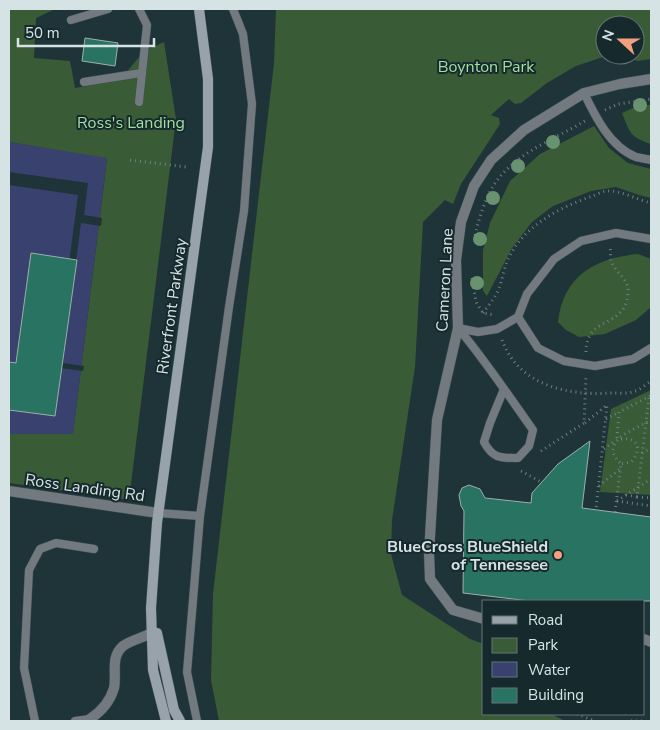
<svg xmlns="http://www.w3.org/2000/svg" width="660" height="730" font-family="'Nunito Sans',sans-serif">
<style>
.green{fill:#395b36;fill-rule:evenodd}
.water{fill:#39416e}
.pier{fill:#1f3438}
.building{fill:#297362;stroke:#9ab1aa}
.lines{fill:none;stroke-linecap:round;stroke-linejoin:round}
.service-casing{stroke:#3c5054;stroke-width:9}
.minor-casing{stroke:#3c5054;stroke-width:11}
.secondary-casing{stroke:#3c5054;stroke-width:11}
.path{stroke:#6f8083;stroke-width:3;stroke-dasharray:1 4;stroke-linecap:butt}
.service{stroke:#72797f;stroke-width:8}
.minor{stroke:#72797f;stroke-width:10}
.secondary{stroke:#97a2ab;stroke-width:10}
.tree{fill:#689270}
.poi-dot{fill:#f2a07f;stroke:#162a2e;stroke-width:2}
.labels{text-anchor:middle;stroke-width:4;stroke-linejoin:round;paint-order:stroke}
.park-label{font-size:16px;fill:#a4df9e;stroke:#162a2e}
.street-label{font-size:16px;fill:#d6e3e5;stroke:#162a2e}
.poi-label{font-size:16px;font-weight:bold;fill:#d6e3e5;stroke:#162a2e;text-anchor:end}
</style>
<rect width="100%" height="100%" fill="#1f3438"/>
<path class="green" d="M9 9H55L36 18 34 58 70 61 75 88 120 80 144 51 164 42 176 119 129 500 9 483V434L73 433 107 159 9 142Z
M276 9H651V59L638 61 620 56 603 57 576 66 547 83 521 103 515 104 509 99 491 115 499 118 500 124 461 184 453 204 445 200 423 222 415 367 392 520 391 554 402 595 470 639 484 644V714H551L565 721H219L211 680 213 594 274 63ZM605 25H635V55H605Z
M640 105H651V144C630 137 630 133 622 113Z
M594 126 609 148 628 163 651 169V198L639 195 616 187 591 191 553 206 532 222 512 248 487 296 483 291V250L490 223 510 181 540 154Z
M638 254 651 259V307L636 320 605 334 579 337 566 330 558 322C563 276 595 258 638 254Z
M651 390V495L600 492 611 409Z"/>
<path class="water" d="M9 142 107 158 73 434H9Z"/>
<path class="pier" d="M9 172 88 183 84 215 102 218 101 226 81 223 63 363 84 366 83 371 61 368 55 416 9 410V402L50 407 78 195 9 185Z"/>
<path class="building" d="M85 38 118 43 115 66 82 61Z
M31 253 77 260 55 416 9 410V362L16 363Z
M590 441 582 508 651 517V601H530L463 593 464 511 461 506 459 495 462 488 469 485 480 489 485 498 531 503 532 493 558 464Z"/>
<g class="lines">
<defs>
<path id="service" d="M71 20 108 9
M84 82 141 73
M584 93C595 116 610 147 636 157 640 158 646 159 651 160
M139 102 147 25 139 9
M518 317 538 348 564 361 595 366 633 359 651 348
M504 389 490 423 484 442C493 459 501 458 518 458L529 446 533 430C508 395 485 360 458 328L478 332 497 329 518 317 527 294 554 259 581 241 616 233 651 239
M158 513 200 516
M35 721 24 668 29 570 40 549 56 543 94 549
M75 721 90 719
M197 721 187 672 200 516 229 307 244 211 252 104 243 34 233 9"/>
<path id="minor" d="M9 491 158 513
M484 619 453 610 430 579 429 553 437 420 458 328 456 260 461 222 474 186 491 160 524 130 584 93 620 84 651 79
M644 639 651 642
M91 721 90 719C102 711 110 702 114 688 117 674 110 657 123 646 129 641 144 637 152 633"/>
<path id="secondary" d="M157 633 174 710 180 721
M166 721 153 670 151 608 157 523 208 147V79L199 9"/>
</defs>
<use href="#service" class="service-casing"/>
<use href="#minor" class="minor-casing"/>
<use href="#secondary" class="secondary-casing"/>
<path class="path" d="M605 110 618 104 651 99
M130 160 186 167
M475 235C479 219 484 202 492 188 512 154 553 140 585 121
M472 278 476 302 483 313 495 315
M483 313C488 306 494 299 498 291 503 279 504 266 510 255 526 225 562 206 593 196 597 194 603 191 607 191 620 190 638 200 651 203
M502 340C519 386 568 396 612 393 619 393 628 394 635 391 640 390 646 384 651 381
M586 352C586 315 625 329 628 294 630 279 616 274 611 261 610 257 611 251 610 246
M606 419 619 412
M585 423 607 405 596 509
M617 438 619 412 650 396
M621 439C639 437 642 450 631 462L621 464
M604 449 615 441
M541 451 584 423 586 376
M642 453 651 448
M521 471 541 482
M599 486 621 468
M626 495 637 497 649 397
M637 497 651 498
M617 501 651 479
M617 501 651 506
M615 512 621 464C597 441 634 430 651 420
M577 714 595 721
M631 721H642"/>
<use href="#service" class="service"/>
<use href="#minor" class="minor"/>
<use href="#secondary" class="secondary"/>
</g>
<g class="tree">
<circle cx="640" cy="105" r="7"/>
<circle cx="553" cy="142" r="7"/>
<circle cx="518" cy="166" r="7"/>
<circle cx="493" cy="198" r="7"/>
<circle cx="480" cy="239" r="7"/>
<circle cx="477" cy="283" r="7"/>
</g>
<circle class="poi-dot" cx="558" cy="555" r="5"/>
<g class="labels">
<g class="park-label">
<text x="486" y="72">Boynton Park</text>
<text x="131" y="128">Ross's Landing</text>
</g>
<g class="street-label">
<text transform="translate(444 280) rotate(-87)" y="6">Cameron Lane</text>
<text transform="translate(171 306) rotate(-82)" y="6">Riverfront Parkway</text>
<text transform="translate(85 487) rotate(8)" y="6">Ross Landing Rd</text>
</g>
<g class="poi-label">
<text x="548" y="552">BlueCross BlueShield<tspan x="548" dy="18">of Tennessee</tspan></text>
</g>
</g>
<rect width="660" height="730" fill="none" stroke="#d6e3e5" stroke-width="20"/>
<rect x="482" y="600" width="162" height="115" fill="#162a2e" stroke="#637477"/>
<rect x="492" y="616" width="25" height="8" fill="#97a2ab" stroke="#637477"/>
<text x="528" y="625" font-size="15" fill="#d6e3e5">Road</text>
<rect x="492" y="638" width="25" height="15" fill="#395b36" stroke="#637477"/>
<text x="528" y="650" font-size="15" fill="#d6e3e5">Park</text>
<rect x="492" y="662" width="25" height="15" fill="#39416e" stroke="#637477"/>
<text x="528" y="675" font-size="15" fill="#d6e3e5">Water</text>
<rect x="492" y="688" width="25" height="15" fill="#297362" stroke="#637477"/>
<text x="528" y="700" font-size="15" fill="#d6e3e5">Building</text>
<g transform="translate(620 40) rotate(291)"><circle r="24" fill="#162a2e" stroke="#637477"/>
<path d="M0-4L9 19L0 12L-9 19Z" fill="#f2a07f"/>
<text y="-8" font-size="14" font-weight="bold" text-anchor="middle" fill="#d6e3e5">N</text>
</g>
<path d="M18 38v8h136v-8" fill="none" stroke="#d6e3e5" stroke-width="2.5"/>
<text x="25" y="38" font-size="15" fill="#d6e3e5" stroke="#162a2e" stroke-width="4" paint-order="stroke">50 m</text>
</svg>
